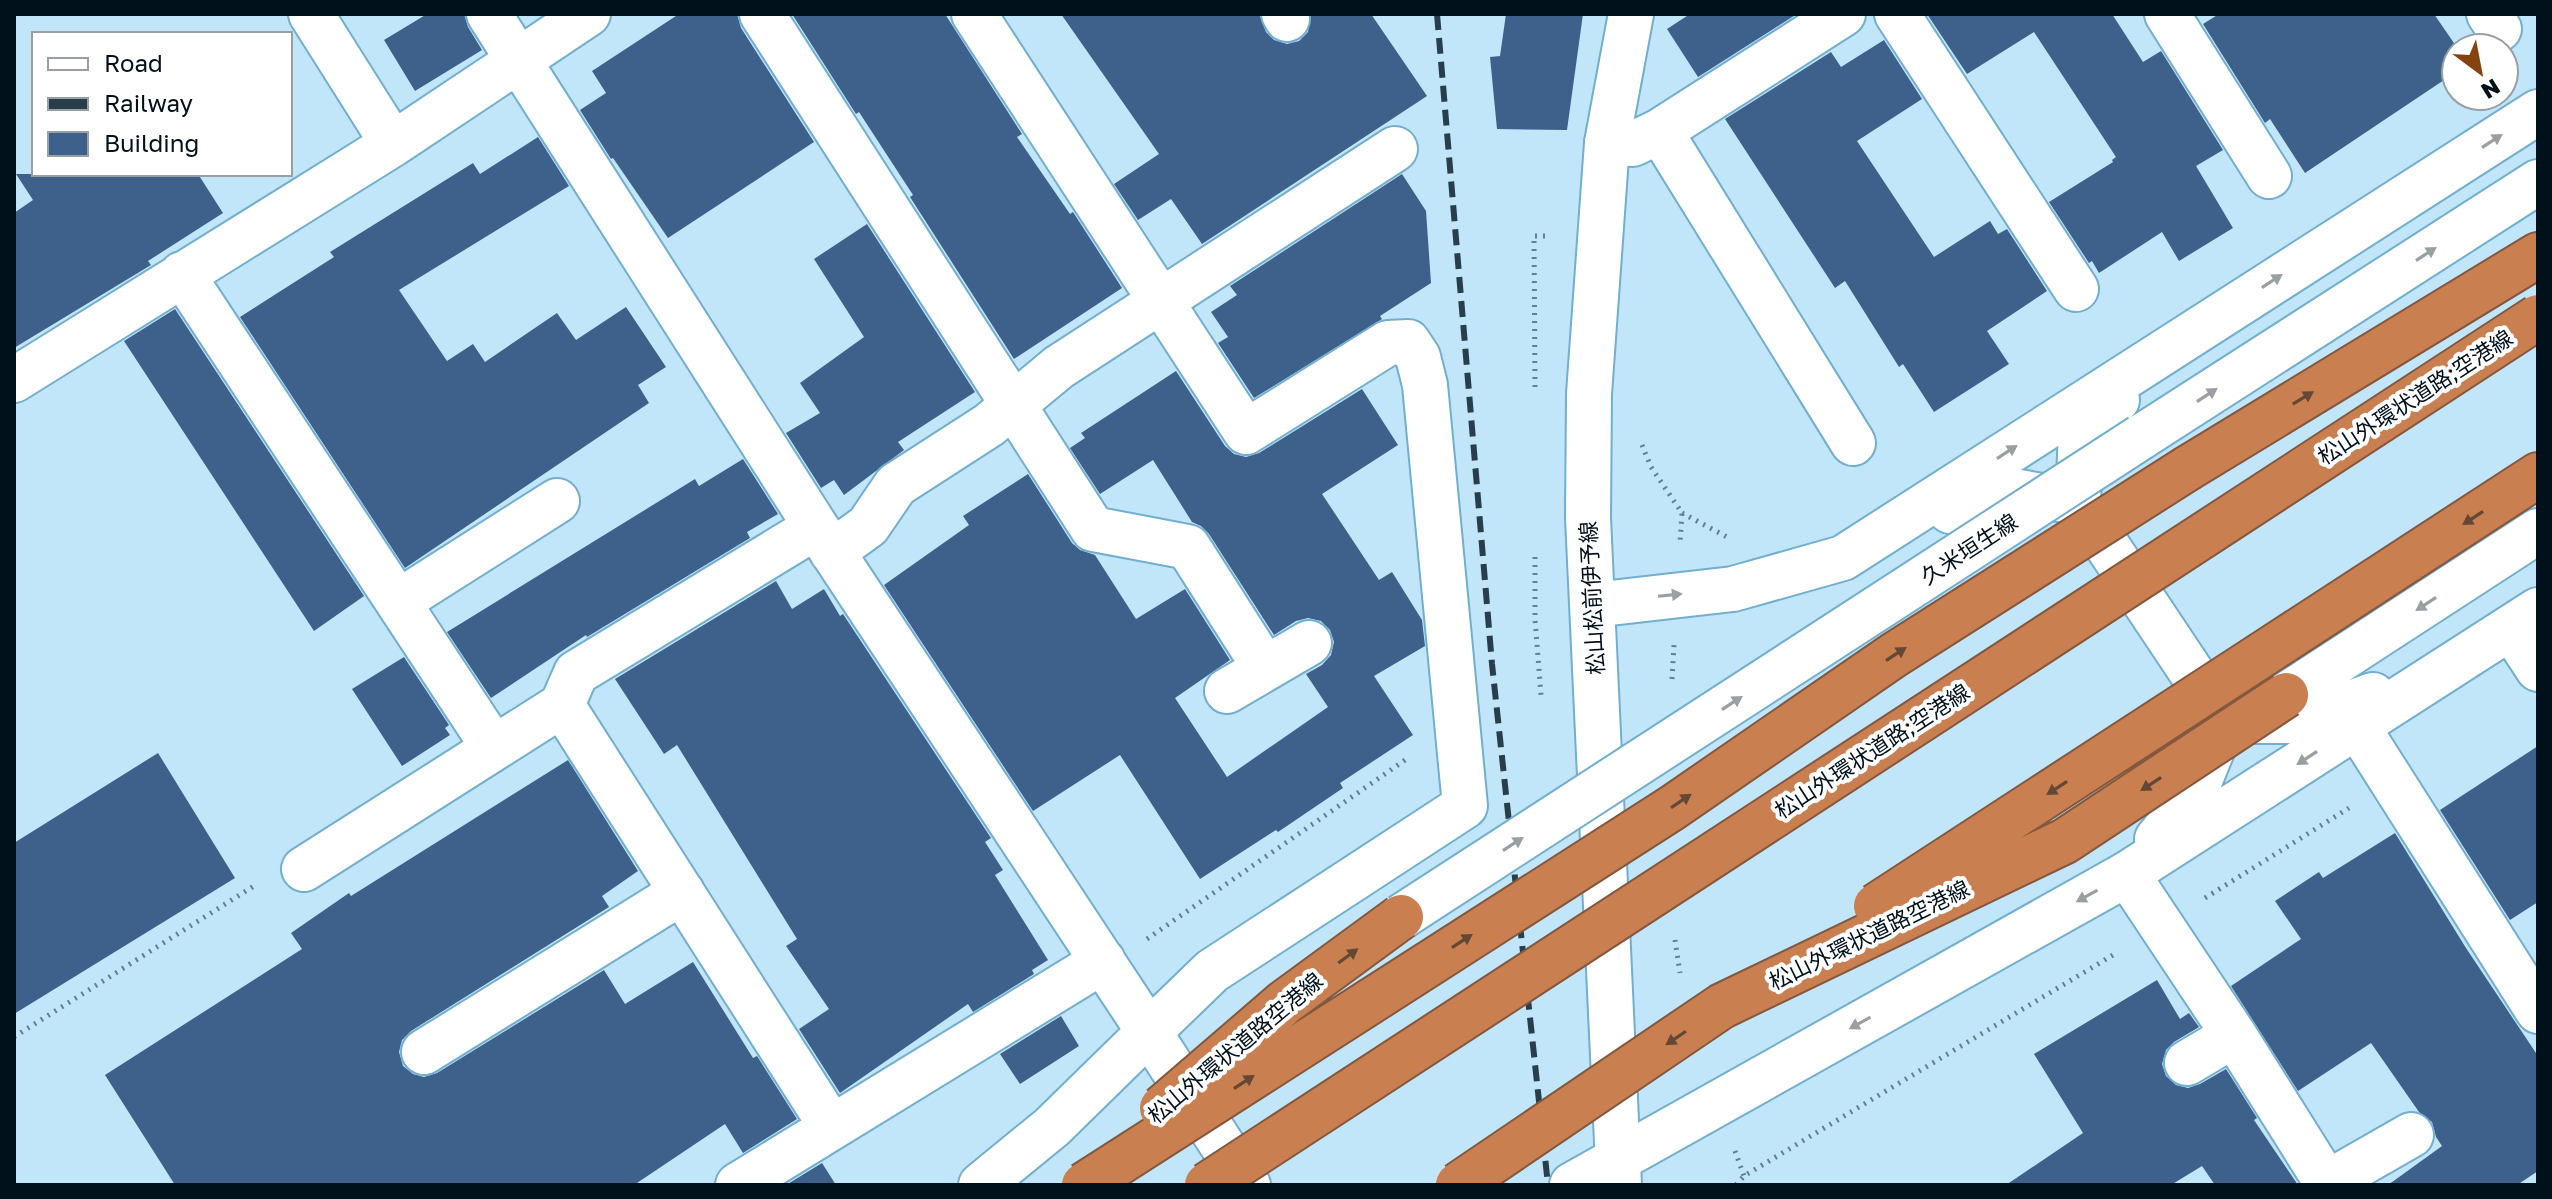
<svg xmlns="http://www.w3.org/2000/svg" width="2552" height="1199" font-family="'Golos Text','Noto Sans JP',sans-serif">
<style>
.building{fill:#3d618a}
.lines{fill:none;stroke-linecap:round;stroke-linejoin:round}
.street-casing{stroke:#71aecf;stroke-width:48}
.secondary-casing{stroke:#71aecf;stroke-width:48}
.highway-casing{stroke:#83583e;stroke-width:48}
.path{stroke:#647f8e;stroke-width:5;stroke-dasharray:2 6;stroke-linecap:butt}
.street{stroke:#fff;stroke-width:44}
.secondary{stroke:#fff;stroke-width:44}
.highway{stroke:#c97f50;stroke-width:44}
.rail{stroke:#293e4b;stroke-width:6;stroke-dasharray:16 8;stroke-linecap:butt}
.secondary-bridge-casing{stroke:#71aecf;stroke-width:48;stroke-linecap:butt}
.highway-bridge-casing{stroke:#83583e;stroke-width:48;stroke-linecap:butt}
.secondary-bridge{stroke:#fff;stroke-width:44}
.highway-bridge{stroke:#c97f50;stroke-width:44}
.oneway{fill:#99a0a4}
.oneway2{fill:#644836}
.labels{text-anchor:middle;stroke-width:8;stroke-linejoin:round;paint-order:stroke}
.street-label{font-size:22px;fill:#00111c;stroke:#fff}
</style>
<rect width="100%" height="100%" fill="#c1e6fa"/>
<path class="building" d="M427 14H464L468 27 482 50 415 91 384 40Z
M679 14H737L741 28 814 142 668 238 613 158 611 159 580 110 606 93 592 71Z
M792 14H945L1022 134 1017 137 1070 214 1073 212 1122 288 1014 359 910 197 913 195 859 112 856 114Z
M1061 14H1259L1266 32 1274 40 1287 44 1299 41 1308 32 1311 14H1371L1427 96 1202 244 1171 199 1138 220 1114 184 1159 154Z
M1506 14H1583L1567 130 1497 129 1490 57 1500 56Z
M1690 14H1797L1698 77 1667 29Z
M1927 14H2112L2143 62 2161 51 2223 150 2196 166 2233 228 2179 261 2162 232 2099 273 2092 261 2089 263 2049 202 2113 162 2112 160 2116 157 2034 32 1967 74Z
M2219 14H2434L2456 46V72L2305 173 2270 119 2265 123 2203 24Z
M1884 40 1922 99 1857 141 1934 257 1990 221 1998 234 2007 229 2047 291 1987 331 2009 364 1934 412 1903 364 1899 367 1845 281 1835 288 1725 119 1831 52 1841 67Z
M538 137 569 186 399 290 447 361 473 344 485 362 557 313 576 340 626 307 666 367 638 385 649 403 405 568 240 317 334 257 330 252 473 163 480 174Z
M16 174H198L223 213 148 261 151 265 14 348V213L33 200Z
M1402 174 1426 211 1431 283 1380 316 1382 319 1254 398 1218 343 1228 337 1211 312 1237 295 1230 286Z
M867 224 975 392 898 442 904 450 844 495 834 480 821 488 786 433 820 413 800 383 864 337 814 259Z
M175 309 364 596 314 631 124 341Z
M1176 371 1225 446 1234 454 1246 457 1259 453 1362 389 1398 445 1322 494 1379 580 1392 572 1422 620 1425 646 1374 676 1413 735 1340 783 1343 788 1278 832 1276 830 1200 879 1120 755 1033 811 884 585 969 525 963 516 1028 474 1072 543 1080 550 1095 555 1136 619 1185 589 1230 660 1175 698 1227 777 1328 707 1306 674 1322 665 1331 655 1334 642 1330 630 1321 621 1308 618 1296 621 1274 635 1209 534 1201 526 1192 522 1153 460 1100 494 1070 448 1085 438 1081 433Z
M743 459 778 514 747 532 750 538 587 637 586 635 491 698 447 632 695 479 699 486Z
M776 581 792 609 824 589 840 616 843 614 991 838 985 842 1003 870 995 875 1048 960 1032 970 1034 974 973 1012 968 1004 840 1093 799 1029 829 1009 786 946 797 939 677 745 664 754 615 679Z
M404 657 449 725 445 728 450 735 402 766 352 689Z
M2538 746V902L2510 920 2440 810Z
M158 753 235 878 14 1014V843Z
M568 760 638 871 602 896 609 907 411 1031 402 1040 399 1052 403 1066 413 1074 424 1077 437 1073 604 970 625 1004 693 962 753 1058 757 1056 797 1119 743 1153 725 1124 634 1185H175L105 1075 302 949 291 933 349 893 351 896Z
M2395 833 2466 948 2538 1056V1171L2517 1185H2388L2442 1146 2436 1137 2432 1122 2419 1112 2371 1043 2298 1091 2231 986 2301 939 2275 901 2319 872 2323 878Z
M2157 980 2180 1019 2189 1013 2199 1027 2174 1042 2166 1050 2162 1064 2166 1076 2176 1085 2188 1088 2200 1084 2226 1069 2257 1118 2254 1120 2298 1185H2215L2202 1166 2171 1185H2006L2083 1133 2034 1054Z
M1061 1016 1079 1046 1020 1084 1000 1054Z
M822 1163 836 1185H786Z"/>
<g class="lines">
<defs>
<path id="street" d="M311 14 393 144
M489 14 816 527 1149 1032 1212 971 1465 806 1425 385 1418 357 1408 342 1388 343 1246 432 974 14
M762 14 1093 529 1188 547 1265 668
M1284 14 1287 19
M1897 14 2076 289
M2167 14 2269 176
M2489 14 2499 29
M1660 131 1853 443
M1607 143 1633 144 1660 131 1843 14
M182 274 494 748
M14 380 393 144 588 14
M832 552 868 526 896 485 989 425 1059 367 1395 149
M398 602 557 501
M2511 628 2538 669
M1227 691 1309 643
M562 705 576 673 816 527
M2357 726 2538 1011
M304 869 562 705 831 1126
M2127 874 2234 1035 2328 1185
M424 1052 682 892
M2187 1063 2234 1035
M2327 1183 2411 1135
M738 1185 1103 961"/>
<path id="secondary" d="M2117 400 2081 431 2078 502 2224 721
M2141 437 2538 182
M1950 511 2002 489 2076 502
M1593 605 1733 589 1843 558 2538 112
M2286 695 2538 531
M2243 721H2301L2373 695
M2157 839 2194 795 2223 723
M981 1185 1052 1127 1149 1032 1248 1185
M1572 1185 2127 874 2538 610
M1619 1185 1588 518 1589 394 1607 143 1631 14"/>
<path id="highway" d="M2188 468 2538 255
M2263 654 2538 475"/>
</defs>
<use href="#street" class="street-casing"/>
<use href="#secondary" class="secondary-casing"/>
<use href="#highway" class="highway-casing"/>
<path class="path" d="M1535 387 1534 236H1549
M1642 445 1651 467 1682 513 1680 543
M1682 513 1727 537
M1535 557V619L1541 695
M1672 679 1674 645
M2205 898 2349 808
M1147 939 1408 758
M1675 940 1680 973
M14 1037 257 884
M1735 1151 1744 1176
M1736 1185 1744 1176 2118 952"/>
<use href="#street" class="street"/>
<use href="#secondary" class="secondary"/>
<use href="#highway" class="highway"/>
<path class="rail" d="M1437 14 1492 664 1548 1185"/>
<defs>
<path id="secondary-bridge" d="M1401 917 2141 437"/>
<path id="highway-bridge" d="M1876 906 2263 654
M1162 1108 1285 1002 1401 917
M1084 1185 1672 808 1894 655 2188 468
M1207 1185 2538 317
M1458 1185 1722 1006 2065 841 2286 695"/>
</defs>
<use href="#secondary-bridge" class="secondary-bridge-casing"/>
<use href="#highway-bridge" class="highway-bridge-casing"/>
<use href="#secondary-bridge" class="secondary-bridge"/>
<use href="#highway-bridge" class="highway-bridge"/>
</g>
<defs><path id="oneway-solid" d="M-6-.8H1V-3.2L6.5 0L1 3.2V.8H-6Z" transform="scale(2)"/></defs>
<g class="oneway">
<use href="#oneway-solid" transform="translate(2492 141) rotate(-33)"/>
<use href="#oneway-solid" transform="translate(2426 254) rotate(-33)"/>
<use href="#oneway-solid" transform="translate(2272 281) rotate(-33)"/>
<use href="#oneway-solid" transform="translate(2207 395) rotate(-33)"/>
<use href="#oneway-solid" transform="translate(2007 452) rotate(-33)"/>
<use href="#oneway-solid" transform="translate(1670 595) rotate(-6)"/>
<use href="#oneway-solid" transform="translate(2426 604) rotate(147)"/>
<use href="#oneway-solid" transform="translate(1732 703) rotate(-33)"/>
<use href="#oneway-solid" transform="translate(2307 758) rotate(147)"/>
<use href="#oneway-solid" transform="translate(1513 844) rotate(-33)"/>
<use href="#oneway-solid" transform="translate(2087 896) rotate(151)"/>
<use href="#oneway-solid" transform="translate(1860 1023) rotate(151)"/>
</g>
<g class="oneway2">
<use href="#oneway-solid" transform="translate(2303 398) rotate(-31)"/>
<use href="#oneway-solid" transform="translate(2473 518) rotate(147)"/>
<use href="#oneway-solid" transform="translate(1896 654) rotate(-33)"/>
<use href="#oneway-solid" transform="translate(2151 784) rotate(147)"/>
<use href="#oneway-solid" transform="translate(2057 788) rotate(147)"/>
<use href="#oneway-solid" transform="translate(1681 801) rotate(-34)"/>
<use href="#oneway-solid" transform="translate(1462 941) rotate(-33)"/>
<use href="#oneway-solid" transform="translate(1348 956) rotate(-36)"/>
<use href="#oneway-solid" transform="translate(1676 1038) rotate(146)"/>
<use href="#oneway-solid" transform="translate(1244 1082) rotate(-33)"/>
</g>
<g class="labels">
<g class="street-label">
<text transform="translate(2415 397) rotate(-33)" y="8">松山外環状道路;空港線</text>
<text transform="translate(1969 549) rotate(-33)" y="8">久米垣生線</text>
<text transform="translate(1592 598) rotate(-93)" y="8">松山松前伊予線</text>
<text transform="translate(1872 751) rotate(-33)" y="8">松山外環状道路;空港線</text>
<text transform="translate(1869 935) rotate(-26)" y="8">松山外環状道路空港線</text>
<text transform="translate(1235 1048) rotate(-40)" y="8">松山外環状道路空港線</text>
</g>
</g>
<rect width="2552" height="1199" fill="none" stroke="#00111c" stroke-width="32"/>
<rect x="32" y="32" width="260" height="144" fill="#ffffff" stroke="#99a0a4" stroke-width="2"/>
<rect x="48" y="58" width="40" height="12" fill="#ffffff" stroke="#99a0a4" stroke-width="2"/>
<text x="104" y="72" font-size="24" fill="#00111c">Road</text>
<rect x="48" y="98" width="40" height="12" fill="#293e4b" stroke="#99a0a4" stroke-width="2"/>
<text x="104" y="112" font-size="24" fill="#00111c">Railway</text>
<rect x="48" y="132" width="40" height="24" fill="#3d618a" stroke="#99a0a4" stroke-width="2"/>
<text x="104" y="152" font-size="24" fill="#00111c">Building</text>
<g transform="translate(2480 72) rotate(148)"><circle r="38" fill="#ffffff" stroke="#99a0a4" stroke-width="2"/>
<path d="M0-6L14 30L0 20L-14 30Z" fill="#854310"/>
<text y="-12" font-size="22" font-weight="bold" text-anchor="middle" fill="#00111c">N</text>
</g>
</svg>
